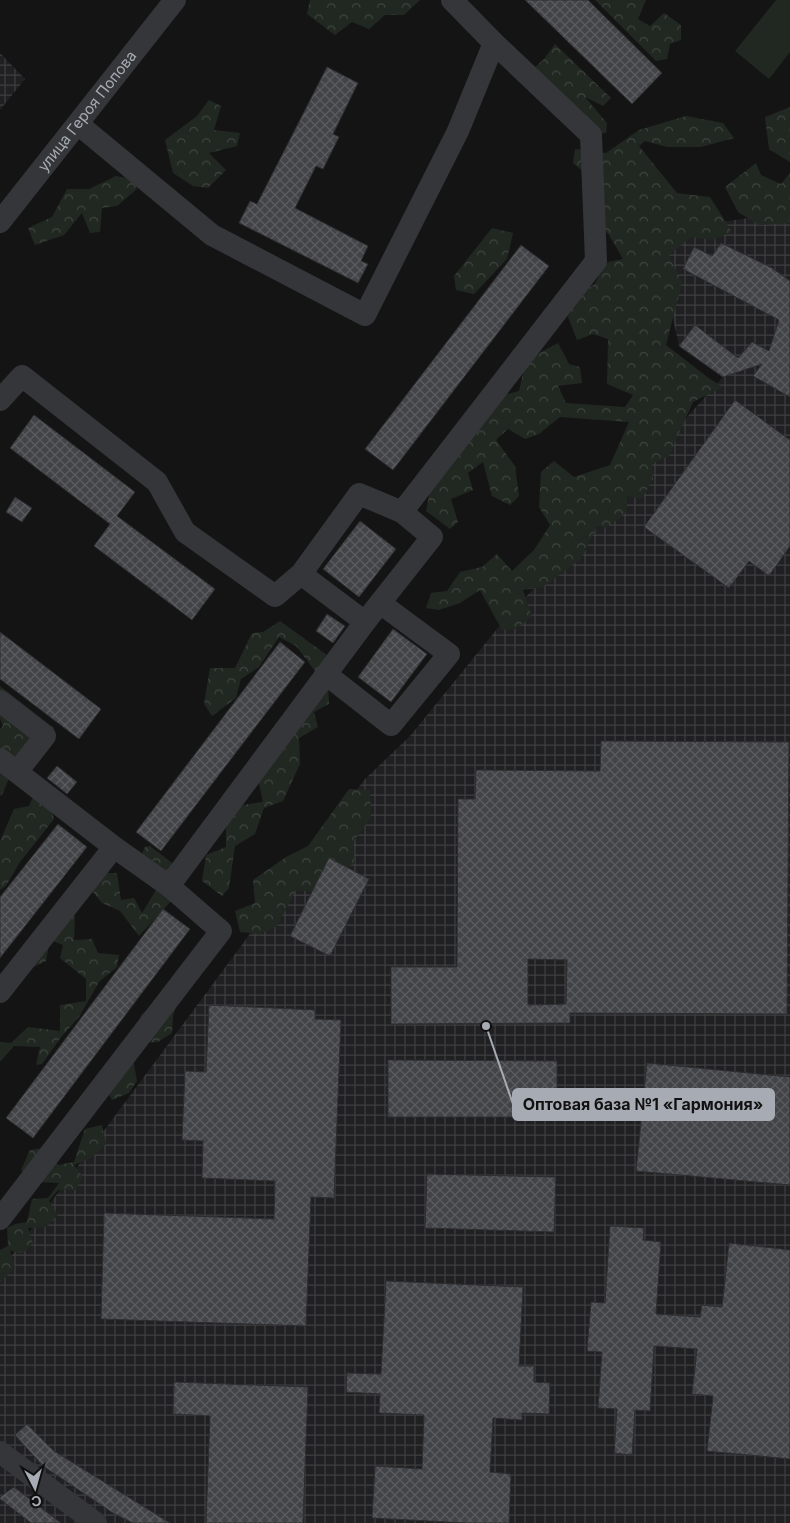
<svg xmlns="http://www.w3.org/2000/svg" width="790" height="1523" font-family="Inter,sans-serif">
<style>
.industrial{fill:url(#industrial-grid)}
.forest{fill:url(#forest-crowns)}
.pitch{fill:#212821}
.building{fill:url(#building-cross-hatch);stroke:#2e2e31;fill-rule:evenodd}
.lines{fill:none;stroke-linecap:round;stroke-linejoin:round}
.minor{stroke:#35363a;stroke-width:22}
.labels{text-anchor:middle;stroke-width:4.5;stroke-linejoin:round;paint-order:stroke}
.street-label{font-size:15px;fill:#a7acb4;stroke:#0f0f10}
.leader{fill:none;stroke:#a7acb4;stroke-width:2}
.callout-dot{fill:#a7acb4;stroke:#0f0f10;stroke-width:2}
.callout{fill:#a7acb4;stroke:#a7acb4;stroke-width:2}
.callout-label{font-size:16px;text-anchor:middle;font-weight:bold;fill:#111}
</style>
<defs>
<pattern id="industrial-grid" width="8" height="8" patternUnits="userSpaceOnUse" patternTransform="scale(1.25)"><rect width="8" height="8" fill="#202022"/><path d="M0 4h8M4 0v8" fill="none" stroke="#3e3e40"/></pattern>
<pattern id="forest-crowns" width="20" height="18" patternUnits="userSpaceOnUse" patternTransform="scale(1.25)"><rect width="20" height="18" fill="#212821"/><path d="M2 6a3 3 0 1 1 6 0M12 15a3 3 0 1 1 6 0" fill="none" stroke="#3e443f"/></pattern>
<pattern id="building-cross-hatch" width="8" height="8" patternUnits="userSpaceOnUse" patternTransform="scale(1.25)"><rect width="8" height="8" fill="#434448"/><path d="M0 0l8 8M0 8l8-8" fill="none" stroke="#5b5c60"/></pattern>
</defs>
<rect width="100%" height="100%" fill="#141415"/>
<path class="industrial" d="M0 53 25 79 0 110Z
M790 212V1523H0V1271L364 780 410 736 497 629 723 377 679 346 660 259 693 226Z"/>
<path class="forest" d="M310 0H420L404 15H385L369 29 352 22 335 35 307 14Z
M595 0H646L638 19 650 26 664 13 681 25V40L670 44 667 59 656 61Z
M555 44 611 98 603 106 585 97 607 123 606 133 596 134 533 69 545 58Z
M209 100 221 106 214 130 240 133 237 146 209 153 226 170 208 188 193 186 173 173 165 140 197 116Z
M790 107V162L769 149 765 117Z
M686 116 723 123 734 138 701 147H667L645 141 639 146 677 193 710 197 732 232 713 240 691 237 669 255 682 283 666 345 710 379 723 387 693 402 669 456 652 464 653 479 642 499 627 496V512L606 528 597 526 581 559 543 587 523 590 532 617 515 629 502 630 480 590 460 603 439 610 426 608 431 593 447 591 460 572 482 567 497 554 512 571 534 550 550 525 539 507 541 472 554 461 574 477 610 465 629 422 560 417 539 434 525 439 508 429 496 440 515 466 519 496 510 505 492 496 483 462 468 473 473 490 451 499 458 522 450 529 426 511 432 480 500 396 519 391 526 360 558 343 569 364 580 367 582 383 558 386 566 403 625 407 633 395 607 384 608 339 593 334 577 340 568 317 575 296 595 284 604 263 623 259 609 235 587 210 603 188 573 163 575 149 606 153 639 130Z
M756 163 761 175 781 184 790 173V223L759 225 738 212 725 187Z
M116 176 132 179 137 189 117 206 102 208 100 232 90 233 82 213 64 235 35 245 28 228 52 217 67 189H89Z
M492 228 513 233 507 259 474 294 456 290 454 276Z
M280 621 327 655 329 704 314 712 318 727 299 738 300 764 283 801 264 808 255 834 235 846 229 888 222 896 202 881 206 855 226 847V826L243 805 263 802 255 765 318 675 296 646 279 637 259 667 241 679 236 698 212 716 204 704 210 668H235L252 633 263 632Z
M0 686 54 728 46 750 20 752 2 795 0 796V729L3 726 0 718Z
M349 789 370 790 371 818 353 842 355 863 328 877 320 893 296 890 277 926 260 934 240 932 235 911 255 903 253 880 286 857 308 846Z
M34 794 49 801 54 819 20 862 6 886 0 890V841L14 809 29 806Z
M150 846 176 866 173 899 139 936 120 911 102 903 89 887 99 873H117L121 900 134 898 142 913 159 885 142 854 145 847Z
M53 914 75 916 74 940 92 939 98 953 119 955 117 967 99 982 79 1017 62 1036 42 1064 36 1065 40 1047 14 1046 0 1062V1042L11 1043 28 1027 60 1031V1005L86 1001V979L60 958 63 945 50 940 46 961 27 970Z
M182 988 173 1016 172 1033 158 1042 142 1043 133 1059 137 1081 129 1093 112 1100 101 1080 129 1055 141 1015 168 991Z
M102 1125 106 1144 93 1157 74 1165 83 1177 76 1190H58L49 1201 58 1216 46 1227 28 1228 33 1243 23 1253 10 1251 15 1267 0 1283V1250L8 1246 7 1228 15 1224 27 1222 32 1199 48 1198 59 1183 33 1182 21 1170 30 1150 50 1147 58 1165 74 1162 85 1129Z"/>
<path class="pitch" d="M776 0H790V52L769 79 735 51Z"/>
<path class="building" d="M525 0H588L662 73 632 104Z
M327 67 358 83 333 134 339 137 323 169 316 166 295 208 368 246 361 261 368 264 358 283 239 223 250 201 257 204Z
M721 243 772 268 790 281V397L753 376 762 364 723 377 679 346 695 325 738 358 752 342 769 351 779 320 683 269 694 247 712 256Z
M521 245 549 266 393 470 365 449Z
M735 400 790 440V546L769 576 749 561 729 588 644 527Z
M34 415 135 492 117 516 215 589 192 620 94 546 110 524 10 448Z
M15 497 32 508 22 522 6 512Z
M360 521 396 549 359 597 323 569Z
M327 614 345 626 333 643 316 631Z
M393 629 427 654 391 702 358 677Z
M0 632 101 709 79 739 0 679Z
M280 642 305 662 161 851 136 832Z
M601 741 789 742 787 1014 570 1013V1023L391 1024V967H457L458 799H475L476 770 600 771ZM528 959 567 960 566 1004 528 1005Z
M57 766 77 782 67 794 47 778Z
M58 824 87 847 0 958V897Z
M329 858 369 879 330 956 290 936Z
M163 909 190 929 33 1138 6 1118Z
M209 1005 315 1010V1019L341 1020 334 1198 311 1197 306 1326 101 1319 104 1213 274 1219 275 1181 202 1178 203 1141 182 1140 185 1071 206 1072Z
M388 1060 557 1061V1117H388Z
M647 1063 790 1077V1185L636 1171Z
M427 1174 556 1177 554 1232 425 1228Z
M610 1226 644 1228 643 1240 661 1242 656 1314 700 1317 702 1305 722 1307 729 1243 790 1250V1459L707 1451 713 1396 692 1394 697 1349 654 1346 650 1411 635 1410 632 1455 614 1453 617 1409 598 1408 602 1352 587 1351 591 1302 605 1303Z
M386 1281 523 1287 519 1366H534V1382L550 1383 549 1414 522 1413V1420L493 1418 490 1472 511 1474 509 1523H467L372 1518 375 1466 422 1469 424 1415 379 1413 380 1394 346 1392 347 1373 381 1374Z
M174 1382 308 1387 303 1523H206L210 1416 173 1414Z
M27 1424 54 1451 170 1523H133L113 1513 43 1466 15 1435Z
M14 1487 61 1523H31L0 1499V1497Z"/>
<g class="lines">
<g class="minor">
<path d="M78 124 212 235 365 315 458 131 494 43"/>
<path id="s1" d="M0 222 175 0"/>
<path d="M0 400 22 376 157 482 185 532 275 596 301 574 359 494 402 512 432 537 365 622 169 886"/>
<path d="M402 512 596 261 591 135 494 43 452 0"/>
<path d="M301 574 365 622"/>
<path d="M327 675 391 725 449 654 380 603"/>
<path d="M0 701 45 736 17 772"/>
<path d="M0 759 114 847 169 886 221 931 0 1219"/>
<path d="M0 992 114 847"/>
<path d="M0 1452 96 1523"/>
</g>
</g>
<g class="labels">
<g class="street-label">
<text dy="5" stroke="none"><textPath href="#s1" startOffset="141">улица Героя Попова</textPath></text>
</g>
</g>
<path class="leader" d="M486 1026L513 1104"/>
<circle class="callout-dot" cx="486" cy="1026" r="5"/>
<rect class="callout" x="513" y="1089" width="261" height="31" rx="5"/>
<g class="callout-label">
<text x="643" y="1110">Оптовая база №1 «Гармония»</text>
</g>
<g transform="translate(35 1488) rotate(174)" stroke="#0f0f10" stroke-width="4" paint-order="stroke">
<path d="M0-4L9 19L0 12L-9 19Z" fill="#a7acb4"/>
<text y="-8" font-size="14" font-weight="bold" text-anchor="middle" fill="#a7acb4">С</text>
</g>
</svg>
